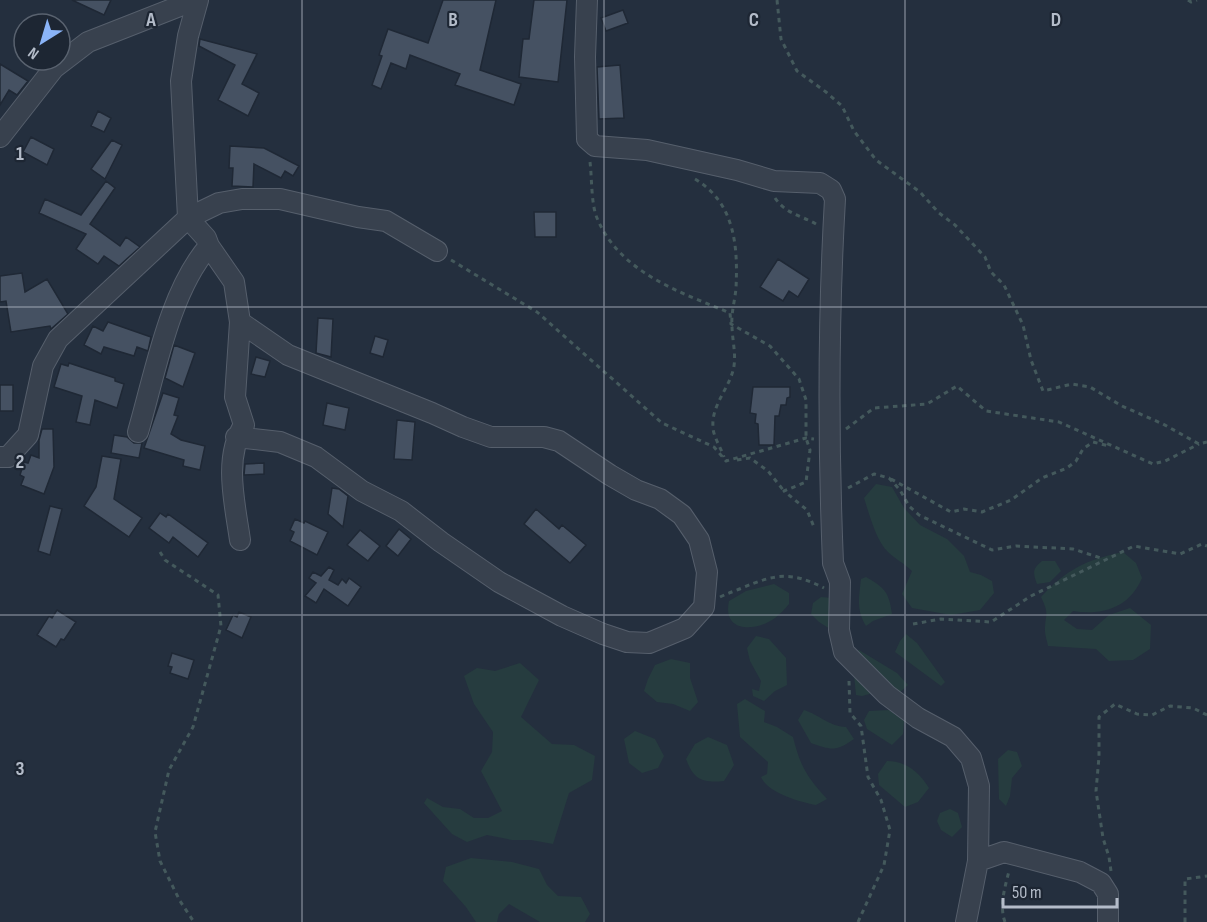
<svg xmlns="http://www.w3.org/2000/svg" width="1207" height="922" font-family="'Sofia Sans Condensed',sans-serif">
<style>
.green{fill:#263c3f}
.building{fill:#455162;stroke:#1f2835;stroke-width:1.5}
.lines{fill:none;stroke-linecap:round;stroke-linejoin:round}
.minor-casing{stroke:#565f6c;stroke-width:22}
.path{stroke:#44595c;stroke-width:3;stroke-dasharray:4.5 4.5;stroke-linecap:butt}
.minor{stroke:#38414e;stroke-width:20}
.grid{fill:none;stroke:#b4bcc9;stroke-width:1.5;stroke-opacity:0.55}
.grid-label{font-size:20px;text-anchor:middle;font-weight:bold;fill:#b4bcc9;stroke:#1d2633;stroke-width:4.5;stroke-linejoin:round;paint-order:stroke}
</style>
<rect width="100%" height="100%" fill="#242f3e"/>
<path class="green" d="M876 484 892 487 904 508 920 525 947 539 964 556 970 572 981 575 992 581 994 593 980 610 951 615 912 608 902 594 912 571C904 563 895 559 888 552 876 541 869 513 864 498Z
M1123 552 1136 563 1142 578C1130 607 1103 616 1073 611L1064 620 1077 629 1092 630 1109 615 1130 608 1151 625 1150 649 1133 660 1109 661 1096 649 1048 646C1047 641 1045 635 1045 631 1045 612 1050 616 1041 597 1067 569 1086 560 1123 552Z
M1042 561H1055L1061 571 1050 582 1037 584C1033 573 1032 569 1042 561Z
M866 577C885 588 889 592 892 614L873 621 866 626C856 610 859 597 861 579Z
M774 584 789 593V604C785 609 780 614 775 618 756 632 722 633 729 601L746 591Z
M821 597 832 598 838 634 819 622 811 614 813 603Z
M906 634 917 643 945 682 941 686 895 652 900 641Z
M756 636 769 639 786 658 787 685 775 691 764 701 753 696 752 689 759 691 761 681 750 661 747 648Z
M859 650 897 673 908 685 888 703 881 691 862 696 856 695 852 654Z
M671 659 690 663V678L698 702 690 711 673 704 657 702 644 691 648 679 655 665Z
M520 663 539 680 521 717 552 744 574 745 595 756 592 780 569 793 553 844 531 840H512L487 835 467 842 452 834 424 803 427 798 443 807 460 809 474 818H488L502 811 481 771 492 752 493 732 474 704 464 676 477 668 495 671Z
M745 699 765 711 764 722 777 727 793 737C800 766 807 777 827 799L816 805C800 802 768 793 761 777L767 774 768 762 740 737 737 704Z
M804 710C820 715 828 726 846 727L854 739C836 752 831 750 811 743L798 720Z
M889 710 904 721 903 734 892 745 867 729 864 720 869 711Z
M635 731 655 739 664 756 658 768 642 773 629 763 624 739Z
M708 737 727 745 734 765 724 781C702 783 694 780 686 759L695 744Z
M1008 750 1017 752 1022 766 1012 778 1010 796 1006 806 999 799 998 759Z
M887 761C906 761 919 772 929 788L918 802 905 807 879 785 878 774Z
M950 809 958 813 962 827 952 837 941 830 937 821 940 813Z
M471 858 512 862 539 869 547 885 558 896 581 897 590 914 585 922H540L509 904 499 914 497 922H476L466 907 443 881 446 867Z"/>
<path class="building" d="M72 0H111L104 15Z
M443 0H496L480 70 521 84 514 105 455 85 460 74 410 55 406 69 391 63 381 89 372 85 382 56 379 55 388 29 428 43Z
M534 0H567L558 82 519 77 523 39H529Z
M623 10 628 23 606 31 601 18Z
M200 39 257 54 242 84 259 93 248 116 218 100 235 65 199 46Z
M0 64 28 81 17 95 9 90 0 105Z
M620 65 624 118 599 119 597 67Z
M98 111 111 118 104 132 91 126Z
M31 137 54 149 47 165 23 152Z
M112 140 122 145 105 179 91 169Z
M230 146 264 148 299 166 293 176 285 171 281 178 254 164 253 187 232 186 233 168H229Z
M106 181 115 188 90 224 120 246 126 237 140 247 119 266 104 256 98 264 76 249 86 234 39 213 45 199 81 215Z
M534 212H556V237H535Z
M778 259 809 279 798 297 789 291 783 301 760 287Z
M22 273 25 292 47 279 68 314 51 329 50 326 11 332 6 301 0 302V276Z
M318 318 333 319 331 357 316 353Z
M108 322 151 337 148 351 137 347 134 356 104 347 101 354 84 345 93 326 103 331Z
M375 336 388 340 383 357 370 353Z
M174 345 195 353 183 387 165 378Z
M256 357 270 361 265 377 251 374Z
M69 363 115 378V381L124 384 117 408 95 400 90 425 76 422 82 396 54 387 61 364 68 366Z
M0 385H13V411H0Z
M753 387H790V397L787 398 786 405H781L779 416H775L774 445H759L758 424 755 423 756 414 750 413Z
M163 393 179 398 174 415 178 416 171 434 181 440 205 446 200 470 183 466 184 460 144 448Z
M327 403 349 408 345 430 323 425Z
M397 420 415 422 412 460 394 459Z
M42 429H53L54 467 44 494 21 485 24 477 20 475 24 462 28 463 31 455 39 458V440Z
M114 435 127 437 134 443H142L139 458 111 453Z
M102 456 121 459 114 499 142 518 129 537 84 506 96 487Z
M264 463V474L244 475 245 464Z
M332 488 339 489 348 496 343 527 328 514Z
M50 506 62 509 50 555 38 551Z
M536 509 559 529 562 525 586 545 570 563 524 524Z
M160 513 166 517 168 514 208 543 198 557 173 537 169 543 149 528Z
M295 519 304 523 305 521 328 532 317 555 290 541 294 532 290 530Z
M399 529 411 539 398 556 386 546Z
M360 530 380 546 368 561 347 545Z
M329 567 334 570 329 580 338 585 342 579 346 583 349 578 361 587 348 606 324 589 316 603 305 596 316 583 309 578 313 572 321 576Z
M57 610 76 622 64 640 61 639 56 647 37 635 49 616 52 618Z
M239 612 251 617 242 638 226 630 233 615 237 617Z
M172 653 194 660 188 679 170 673 172 667 168 666Z"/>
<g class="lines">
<defs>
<path id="minor" d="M587 0 585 57 587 139 595 146 647 150 737 170 774 181 820 183 831 190 835 199C828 320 828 441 833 563L840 582 839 630 844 652 887 695 918 718 953 737 971 758 979 786 978 861 966 922
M0 137 54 68 88 42 195 0
M240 322 235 397 244 425C223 458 235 504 240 540
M138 432C155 374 169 292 209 246
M236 437 280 442 316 457 362 491 401 511 441 542 499 582 562 616 603 634 627 642 649 643 685 628 704 607 707 572 699 540 682 515 660 499 636 490 610 475 559 441 544 437H491L463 427 432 413 288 355 240 322 234 282 209 246 206 238 188 218 219 203 242 199H280L358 217 386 221 437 251
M0 457H8L28 435 43 366 58 339 188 218 181 81 188 36 198 0
M978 861 1004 852 1080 872 1101 883 1108 894V922"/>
</defs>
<use href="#minor" class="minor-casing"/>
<path class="path" d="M777 0 781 39 797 71 826 92 842 106 854 131 876 160 920 192 939 213 955 225 985 257 991 272 1004 285 1023 325 1031 360 1043 391 1072 384 1090 387 1122 406 1163 424 1199 444 1207 442
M1188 0 1191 2 1197 0
M590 162C592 178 591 204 597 218 620 273 680 292 730 313L731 324 770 346 799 379 806 400V438L810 450 806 482 784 491 807 510 814 527
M695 179C735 203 738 246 736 288 735 300 731 313 732 325 732 339 736 352 734 366 731 386 711 405 713 427 713 436 721 448 724 457
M775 198C786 214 800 215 816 224
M451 260 537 312 662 423 714 447 726 461 806 438 814 439
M846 429 874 408 927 404 957 386 986 411 1059 422 1153 464 1165 461 1199 444
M737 460 750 458 768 471 784 491
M891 479 951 512 964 509 982 512 1011 500 1042 478 1067 468 1076 461 1083 449 1093 442 1109 446
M848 488 874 474 889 478 900 490 909 506 919 515 992 550 1016 546 1073 549 1104 559
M160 552 165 560 218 595 221 626 193 727 169 770 155 832 160 861 180 901 194 922
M720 597C728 593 735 591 742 588 775 574 791 571 824 588
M913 624 941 619 991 622 1031 596 1134 546 1180 554 1202 544 1207 546
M849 681 850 713 861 726 868 777 881 800 890 830 884 865 858 922
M1111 871 1109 857 1103 838 1096 791 1099 757V717L1115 704 1137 714 1152 715 1170 706 1193 708 1207 715
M1005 922C999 906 1005 887 1009 871
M1185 922V879L1207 876"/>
<use href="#minor" class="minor"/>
</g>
<path class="grid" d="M302 0V922M604 0V922M905 0V922M0 307H1207M0 615H1207"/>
<g class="grid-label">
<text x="151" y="26">A</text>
<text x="453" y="26">B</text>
<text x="754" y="26">C</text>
<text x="1056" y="26">D</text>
<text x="20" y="160">1</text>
<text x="20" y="468">2</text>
<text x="20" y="775">3</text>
</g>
<g transform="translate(42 42) rotate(217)"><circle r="28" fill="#1d2633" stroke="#59626f" stroke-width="1.5"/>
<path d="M0-4.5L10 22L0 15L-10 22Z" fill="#8ab4f8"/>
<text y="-9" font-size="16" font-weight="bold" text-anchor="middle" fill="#b4bcc9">N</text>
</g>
<path d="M1003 898v9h114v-9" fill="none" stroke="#b4bcc9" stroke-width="3"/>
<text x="1012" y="898" font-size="18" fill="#b4bcc9" stroke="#1d2633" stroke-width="4.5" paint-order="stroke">50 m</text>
</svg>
